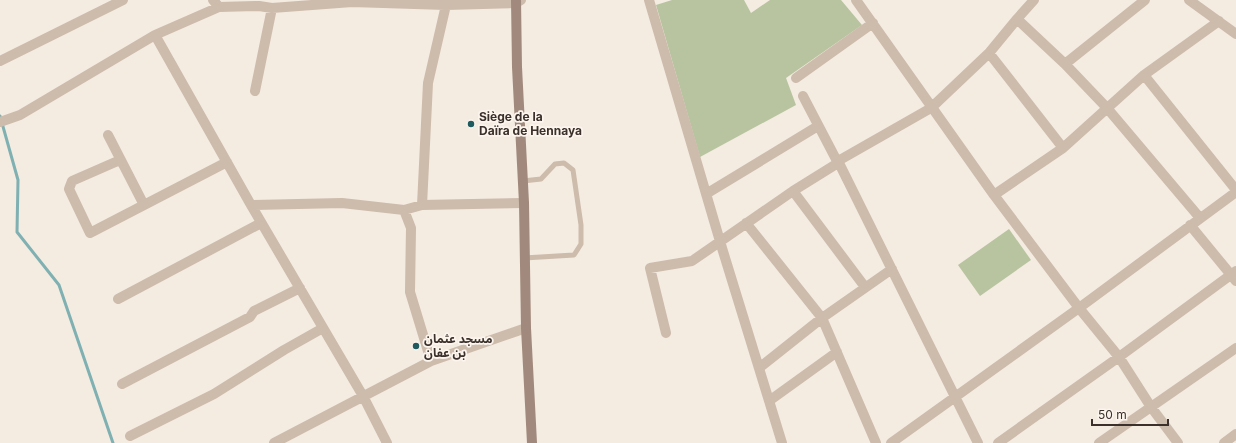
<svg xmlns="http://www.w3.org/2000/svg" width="1236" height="443" font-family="Inter,'Noto Sans Arabic',sans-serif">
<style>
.green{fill:#b8c4a0}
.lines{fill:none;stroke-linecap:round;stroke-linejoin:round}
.stream{stroke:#7fb0b2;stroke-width:3}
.lane{stroke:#cdbbac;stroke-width:5}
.street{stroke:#cdbbac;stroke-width:10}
.secondary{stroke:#a18a7d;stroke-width:10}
.poi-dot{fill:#1f5a5e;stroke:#fbf5ee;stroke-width:1.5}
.labels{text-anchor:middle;stroke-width:3.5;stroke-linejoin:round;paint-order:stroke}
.poi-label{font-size:12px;font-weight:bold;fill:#3b302b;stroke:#fbf5ee;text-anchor:start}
</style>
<rect width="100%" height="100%" fill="#f4ebe1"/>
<path class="green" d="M672 0H744L751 13 770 0H841L862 25 786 78 796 105 700 157 656 5Z
M1009 229 1031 260 980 296 958 265Z"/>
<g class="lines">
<path class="stream" d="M0 116 18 180 17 232 59 285 113 443"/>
<path class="lane" d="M523 181 541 179 555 164 564 163 573 170 581 225V244L574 255 524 258"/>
<path class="street" d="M213 0 219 7 259 6 272 8 352 2 446 5 516 3 521 0
M649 0 722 248 782 443
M856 0 994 195 1079 308 1119 357 1151 407 1178 443
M1189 0 1236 34
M1017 19 1065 64 1107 108 1200 218
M155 35 251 205 363 396 387 443
M989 53 1063 148
M0 61 123 0
M1065 64 1145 0
M1144 75 1236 190
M796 78 873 23
M255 91 272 8
M803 96 838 163
M0 122 20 115 155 35 219 7
M108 135 144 205
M120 160 72 181 69 189 90 233 227 162
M838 161 978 443
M793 191 865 287
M706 194 818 126
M994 195 1063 148 1144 75 1219 21
M251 205 342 203 404 210 422 205 524 203
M422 205 428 83 446 5
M404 210 411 228 410 292 431 361
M746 223 822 318 876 443
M1190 225 1236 281
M118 299 261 223
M666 333 650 268 692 261 793 191 838 163V161L931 108 989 53 1017 19 1034 0
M759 368 822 318 892 269
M122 384 250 317 254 311 300 288
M769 401 837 352
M130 436 214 394 284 350 323 328
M274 443 431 361 526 328
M891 443 1079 308 1236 192
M998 443 1119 357 1236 271
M1099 443 1236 348
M1224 443 1236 434"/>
<path class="secondary" d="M516 0 517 67 524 203 526 328 532 443"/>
</g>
<g class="poi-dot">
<circle cx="471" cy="124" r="4"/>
<circle cx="416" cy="346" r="4"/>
</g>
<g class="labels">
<g class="poi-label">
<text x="479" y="121">Siège de la<tspan x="479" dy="14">Daïra de Hennaya</tspan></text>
<text x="424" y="343">مسجد عثمان<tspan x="424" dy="14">بن عفان</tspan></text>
</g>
</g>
<path d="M1092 419v6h76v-6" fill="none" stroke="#3b302b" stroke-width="2"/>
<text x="1098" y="419" font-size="12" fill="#3b302b" stroke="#fbf5ee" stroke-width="3" paint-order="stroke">50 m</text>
</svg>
